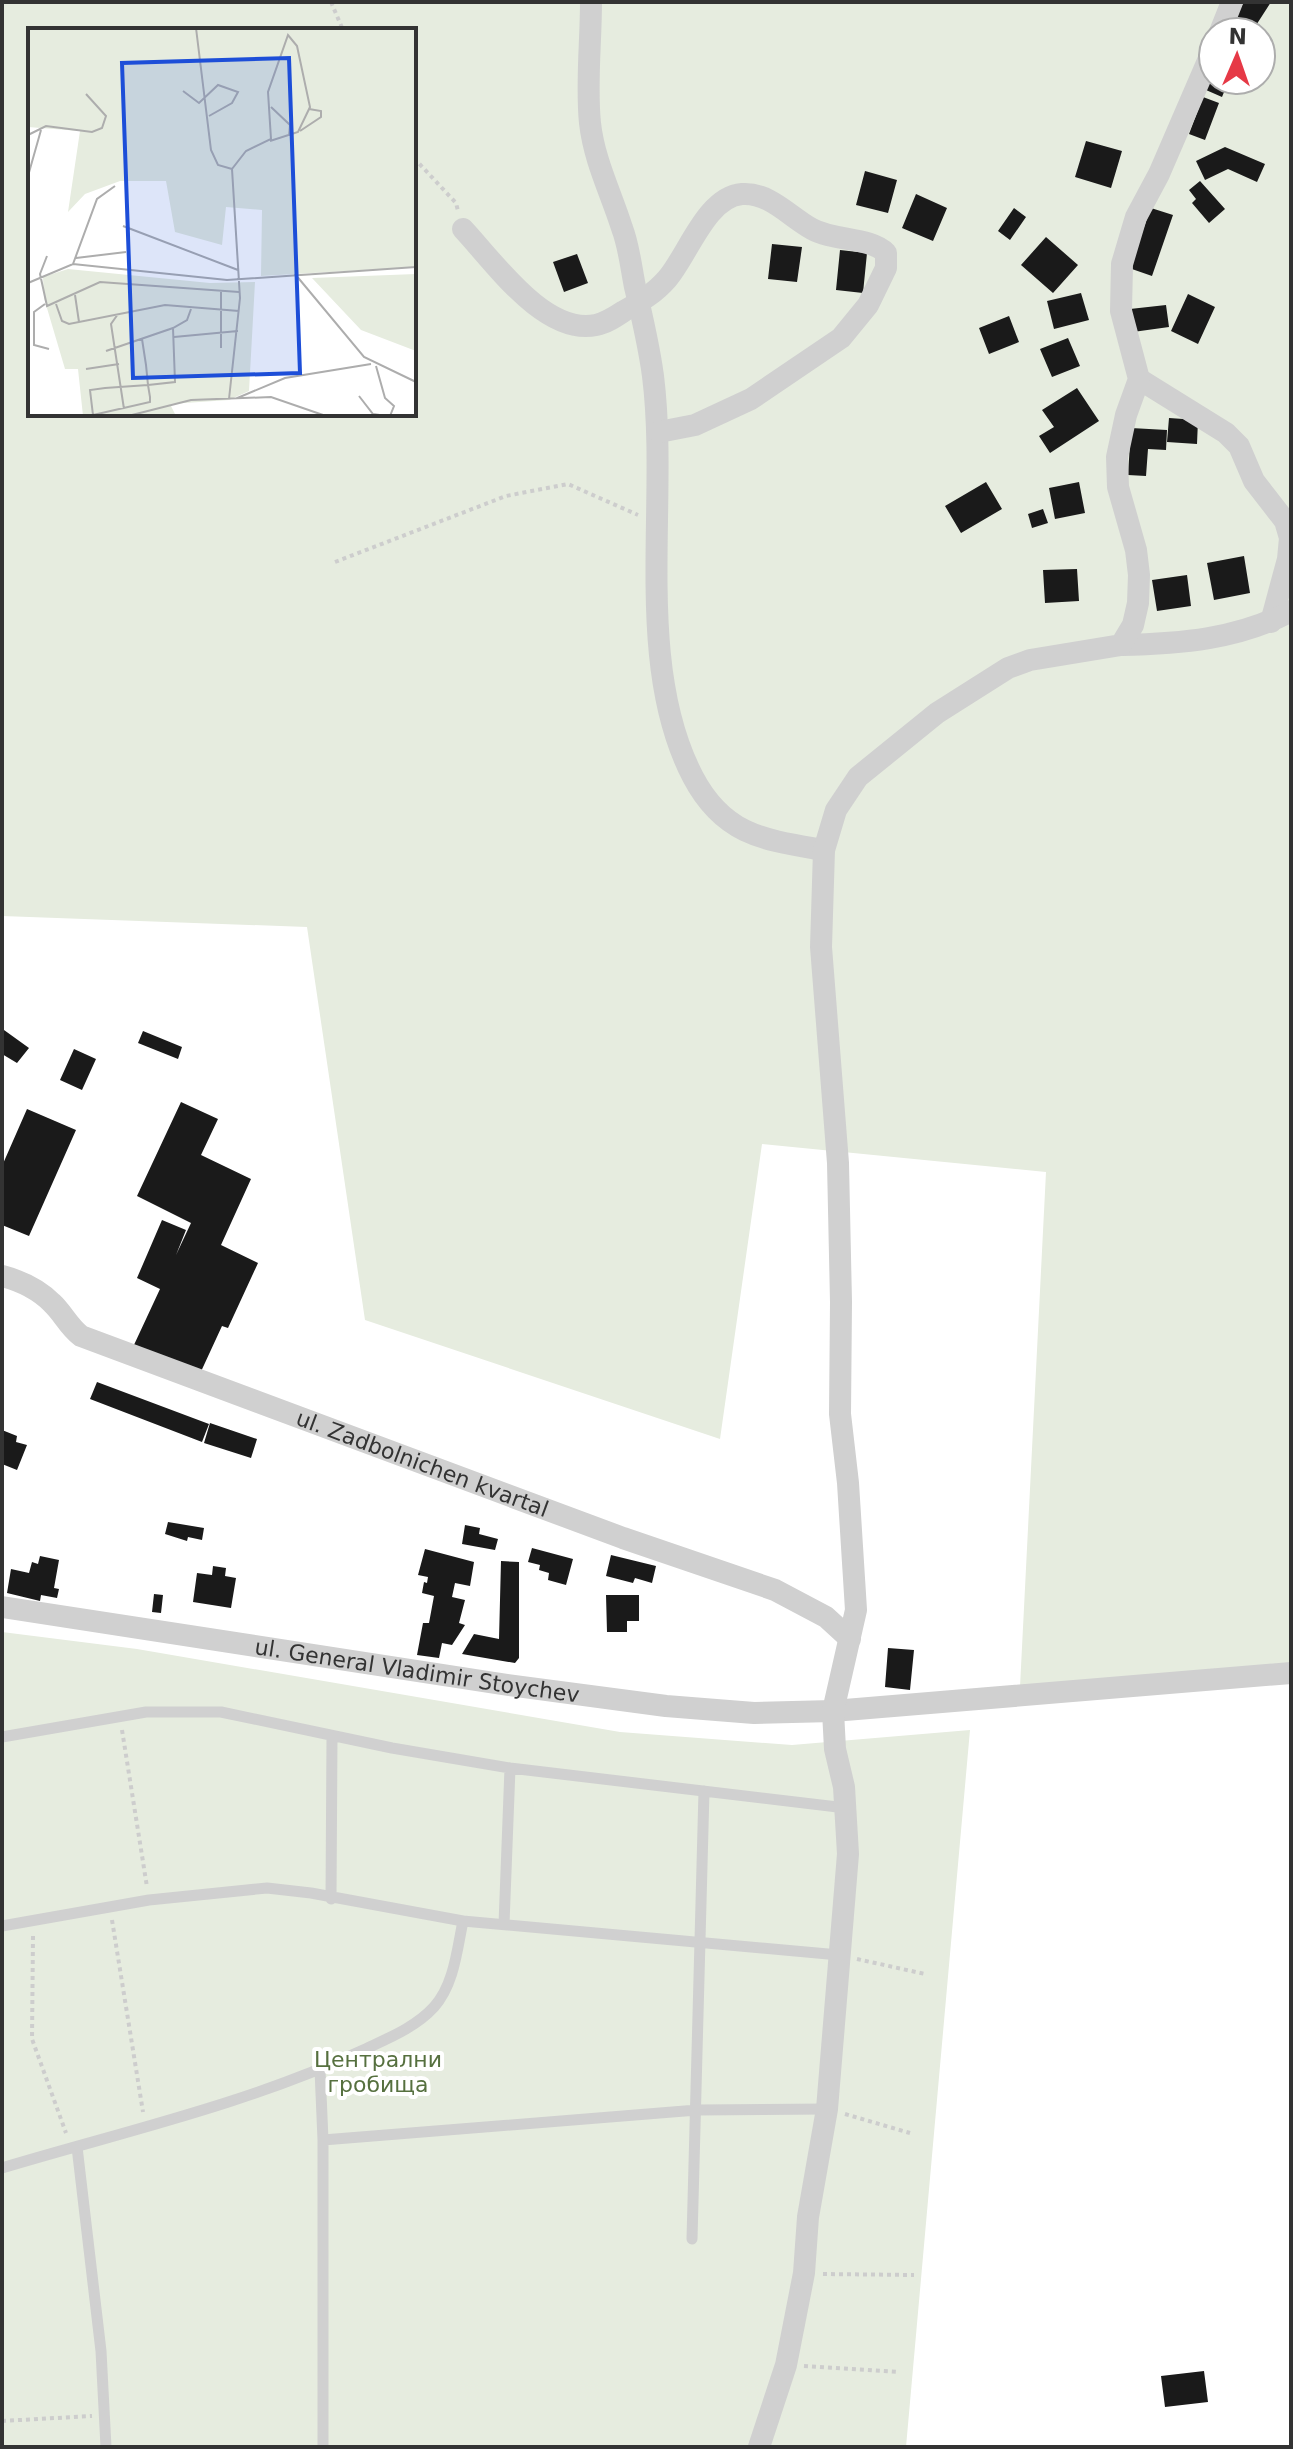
<svg xmlns="http://www.w3.org/2000/svg" width="1293" height="2449" font-family="'DejaVu Sans',sans-serif">
<style>
.green{fill:#e6ecdf;fill-rule:evenodd}
.building{fill:#1a1a1a}
.lines{fill:none;stroke-linecap:round;stroke-linejoin:round}
.path{stroke:#cdcdcd;stroke-width:4;stroke-dasharray:4 4;stroke-linecap:butt}
.lane{stroke:#d0d0d0;stroke-width:11}
.street{stroke:#d0d0d0;stroke-width:22}
.labels{text-anchor:middle;stroke-width:8;stroke-linejoin:round;paint-order:stroke}
.street-label{font-size:22px;fill:#333;stroke:#fff}
.park-label{font-size:22px;fill:#56703f;stroke:#fff}
.inset-road{fill:none;stroke:#adadad;stroke-width:2}
.view{fill:#1d4ed8;fill-opacity:0.15;stroke:#1d4ed8;stroke-width:4}
.inset-edge{fill:none;stroke:#333;stroke-width:4}
</style>
<rect width="100%" height="100%" fill="#fff"/>
<path class="green" d="M2 2H1291V1674L1020 1687 1046 1172 762 1144 720 1439 365 1320 307 927 2 916ZM30 30H414V414H30ZM1213 32H1261V80H1213Z
M2 1632 137 1649 620 1732 792 1745 970 1730 906 2447H2Z"/>
<path class="building" d="M1244 2H1271L1253 30 1234 19Z
M1213 73V80H1229L1222 97 1206 90Z
M1203 97 1219 103 1205 140 1189 134Z
M1086 141 1122 151 1111 188 1075 177Z
M1225 147 1265 164 1257 182 1228 169 1205 180 1196 161Z
M865 171 897 180 888 213 856 205Z
M1200 181 1225 209 1209 223 1192 203 1196 199 1189 190Z
M916 194 947 208 933 241 902 228Z
M1014 208 1026 217 1010 240 998 231Z
M1151 208 1173 215 1152 276 1129 268Z
M1046 237 1078 265 1053 293 1021 265Z
M772 244 802 247 797 282 768 279Z
M840 250 867 253 863 293 836 290Z
M577 254 588 283 564 292 553 262Z
M1081 293 1089 320 1054 329 1047 301Z
M1188 294 1215 307 1198 344 1171 331Z
M1166 305 1169 327 1133 332 1130 309Z
M1009 316 1019 342 989 354 979 328Z
M1068 338 1080 366 1052 377 1040 349Z
M1077 388 1099 421 1050 453 1039 436 1054 427 1042 410Z
M1169 418 1198 420 1197 444 1167 442Z
M1131 428 1167 430 1166 450 1148 449 1146 476 1128 475Z
M986 482 1002 509 961 533 945 506Z
M1079 482 1085 513 1055 519 1049 488Z
M1043 509 1048 523 1032 528 1028 514Z
M1244 556 1250 593 1214 600 1207 563Z
M1077 569 1079 601 1045 603 1043 570Z
M1187 575 1191 606 1157 611 1152 580Z
M4 1030 29 1048 17 1063 2 1054Z
M143 1031 182 1047 178 1059 138 1043Z
M74 1049 96 1059 82 1090 60 1080Z
M181 1102 218 1119 201 1155 251 1179 221 1245 258 1263 228 1328 222 1326 198 1378 133 1347 160 1289 137 1278 162 1220 186 1230 176 1255 191 1223 137 1196Z
M27 1109 76 1130 29 1236 2 1225V1166Z
M97 1382 209 1424 202 1442 90 1399Z
M210 1423 257 1439 251 1458 204 1443Z
M2 1430 17 1436 16 1442 27 1445 17 1470 2 1464Z
M168 1522 204 1528 202 1540 188 1537 187 1541 165 1534Z
M465 1525 480 1528 479 1534 498 1539 495 1550 462 1544Z
M532 1548 573 1559 566 1585 548 1580 549 1573 539 1570 540 1565 528 1562Z
M425 1549 474 1562 470 1586 455 1583 452 1597 465 1600 459 1623 465 1625 452 1645 442 1643 439 1658 417 1655 423 1623H429L434 1596 422 1593 424 1582 427 1583 428 1577 418 1575Z
M611 1555 656 1566 652 1583 635 1578 633 1583 606 1576Z
M40 1556 59 1560 54 1588 59 1589 57 1598 41 1595 40 1601 7 1593 11 1569 29 1573 32 1562 38 1564Z
M501 1561 519 1562V1658L515 1663 462 1654 474 1634 499 1639Z
M213 1566 226 1568 225 1576 236 1578 231 1608 193 1602 197 1573 212 1575Z
M154 1594 163 1595 161 1613 152 1612Z
M606 1595H639V1621H627V1632H607Z
M888 1648 914 1650 910 1690 885 1687Z
M1204 2371 1208 2402 1165 2407 1161 2376Z"/>
<g class="lines">
<path class="path" d="M331 2 343 30
M414 158 456 203 458 211
M335 562 506 496 568 484 638 515
M122 1730 147 1887
M112 1920 143 2112
M33 1936 32 2039 66 2133
M857 1959 925 1974
M845 2114 910 2133
M823 2274 914 2275
M804 2366 899 2372
M2 2421 92 2416"/>
<path class="lane" d="M2 1737 146 1712H221L392 1748 510 1768 846 1808
M331 1899 332 1736
M504 1924 510 1768
M2 1926 149 1900 267 1888 311 1893 463 1921 839 1955
M320 2070 323 2140V2447
M323 2140 697 2110 827 2109
M77 2147 101 2351 106 2447
M2 2168C122 2132 247 2104 361 2051 386 2039 415 2028 434 2007 454 1985 457 1950 463 1921
M692 2239 704 1791"/>
<g class="street">
<path d="M591 2C591 42 586 84 590 123 594 160 611 193 622 228 629 246 631 267 635 287 642 316 649 346 653 376 669 503 633 662 693 777 724 836 765 840 824 850"/>
<path d="M1220 32 1232 2"/>
<path d="M463 229C494 262 545 336 596 325 606 323 615 317 624 311 640 302 655 293 667 279 688 255 706 197 742 194 769 192 790 217 812 229 833 241 871 237 886 253V268L868 305 841 338 751 399 695 425 659 432"/>
<path d="M1139 379 1226 433 1239 446 1254 481 1285 521 1290 538 1288 559 1271 622"/>
<path d="M1121 645C1180 644 1239 639 1291 611"/>
<path id="s1" d="M2 1276C21 1281 37 1288 52 1303 63 1313 68 1326 81 1336L623 1538 775 1590 826 1617 850 1639"/>
<path id="s2" d="M2 1607 508 1685 666 1706 754 1713 833 1711 1291 1673"/>
<path d="M759 2447 786 2365 804 2273 808 2217 827 2109 848 1854 844 1787 835 1749 833 1711 856 1610 848 1483 840 1414 841 1302 838 1163 821 947 824 850 836 810 858 777 937 713 1008 668 1030 660 1121 645 1133 625 1138 603 1139 575 1136 550 1118 487 1117 457 1126 415 1139 379 1121 311 1122 264 1136 217 1159 174 1213 49"/>
</g>
</g>
<g class="labels">
<g class="street-label">
<text dy="8" stroke="none"><textPath href="#s1" startOffset="466">ul. Zadbolnichen kvartal</textPath></text>
<text dy="8" stroke="none"><textPath href="#s2" startOffset="420">ul. General Vladimir Stoychev</textPath></text>
</g>
<g class="park-label">
<text x="378" y="2067">Централни<tspan x="378" dy="25">гробища</tspan></text>
</g>
</g>
<g transform="translate(28 28)">
<rect width="388" height="388" fill="#fff"/>
<path d="M0 0H388V239L233 248 234 182 198 179 194 217 147 204 138 153H92L57 166 40 184 52 103 0 99ZM40 241 182 255 227 254 221 363 201 372 142 376 148 388H55L50 341H37L16 270 15 249ZM388 246V323L333 302 284 250Z" fill="#e6ecdf"/>
<path class="inset-road" d="M168 0 183 122 190 137 204 141M155 63 171 75 190 57 210 64 204 75 181 88M243 79 262 97 261 108M272 103 293 89V83L281 81M0 107 18 98 64 104 74 100 78 88 58 66M0 148 13 102M95 198 210 242M19 228 12 246 19 278 72 254 211 264M48 230 98 224M45 236 69 171 87 158M267 246 336 329 388 354M0 255 45 236 199 252 388 239M193 263V320M47 267 51 294M17 276 6 284V317L21 321M28 276 34 293 41 296 137 277 211 283M90 286 83 296 96 381M146 309 210 303M114 311 118 337 120 357 122 369V374L65 387 62 362 77 360 120 357 147 354 145 300M78 323 145 300 159 292 163 281M348 338 357 370 366 378 362 388M58 341 91 336M331 368 345 386 358 388M201 371 212 270 204 141 218 123 243 111 240 64 260 7 269 18 282 79 270 104 242 113M207 371 257 350 343 336M100 388 163 372 243 369 298 388"/>
<path class="view" d="M261 30 272 345 105 350 94 35Z"/>
<rect width="388" height="388" class="inset-edge"/>
</g>
<rect width="1293" height="2449" fill="none" stroke="#333333" stroke-width="8"/>
<g transform="translate(1237 56) rotate(2)"><circle r="38" fill="#ffffff" stroke="#adadad" stroke-width="2"/>
<path d="M0-6L14 30L0 20L-14 30Z" fill="#e63946"/>
<text y="-12" font-size="22" font-weight="bold" text-anchor="middle" fill="#333333">N</text>
</g>
</svg>
